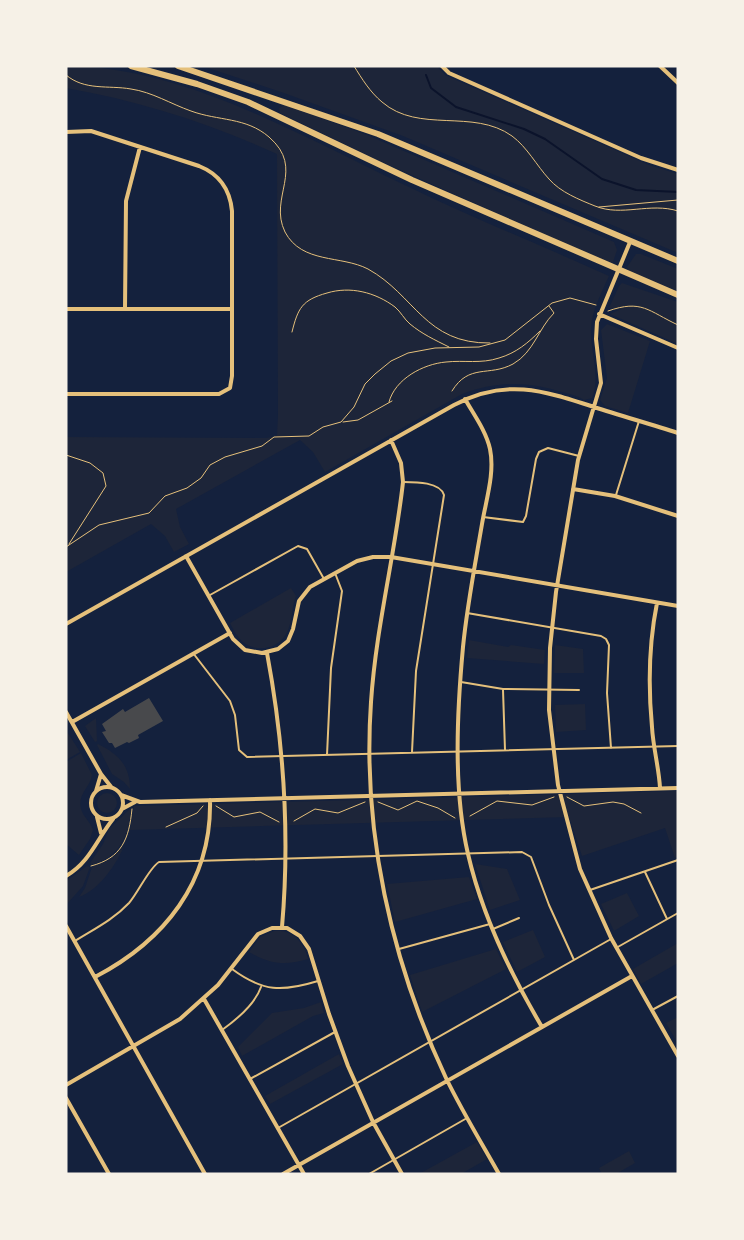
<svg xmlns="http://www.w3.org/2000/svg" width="744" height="1240" font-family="Montserrat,sans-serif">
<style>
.green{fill:#1d2539}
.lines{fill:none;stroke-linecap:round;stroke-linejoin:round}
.stream{stroke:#0b132b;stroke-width:2}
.building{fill:#48494c}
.path{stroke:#e5c07b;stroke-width:1}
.service{stroke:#e5c07b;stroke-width:2}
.minor{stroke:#e5c07b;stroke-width:4}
.primary{stroke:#e5c07b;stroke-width:6}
</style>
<rect width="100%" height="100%" fill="#14213d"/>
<path class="green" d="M66 66C184 66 304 138 409 187 475 219 543 246 609 276 602 292 592 310 591 328 590 352 601 375 592 398L584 400C578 396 570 394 562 392 527 381 497 381 462 394L325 472 313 452 300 440 176 509 180 527 189 544 174 552 165 536 151 524 66 572V437L266 438 277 436 278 415 277 154C209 123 140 101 66 88Z
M202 66H437L445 75 649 165 678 174V253L403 136 284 93Z
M285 105 367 135 614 242 617 250 613 262 609 263 380 161 280 113 279 108Z
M636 254H641L678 269V291L628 271 627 267Z
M622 283 678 302V344L610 314 621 309 609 308 619 286Z
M607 324 650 341 628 413 605 406 600 400 607 378 601 330Z
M291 588 296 596C291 608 293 622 286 634 278 649 256 653 243 642 237 637 233 629 230 623Z
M469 640 508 647 511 645 545 650 544 664 467 658Z
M555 645 583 649 584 673H554Z
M585 704 586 730 556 732 555 705Z
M96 718 97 741 95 742 85 726Z
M68 733 80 752 66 760V734Z
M98 744C118 754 130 765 130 789L124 782 112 774 97 745Z
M81 753 92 775C90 788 77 794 81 809 83 817 91 822 93 830L90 839 79 855 66 844V762Z
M678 791V856L675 858 665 828 582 856 569 817 130 830 134 806Z
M97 803a10 10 0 1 1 20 0a10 10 0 1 1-20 0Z
M131 808C129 836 120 857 91 865L90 863 103 844 109 829Z
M124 846C116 865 99 890 79 897L85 888 92 867 109 860Z
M475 864 507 869 520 900 490 910Z
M87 866 90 867 83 886 66 905V881Z
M469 877 477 899 395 922 387 884Z
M627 893 639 916 614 931 601 904Z
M533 930 545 957 517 972 503 942Z
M274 931C292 929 304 942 308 959 284 966 270 964 249 952L260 937Z
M678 943V963L641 984 633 969Z
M496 949 506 969 422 1012 410 975Z
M321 1002 324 1013 313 1016 242 1056 238 1047 272 1013 304 1008Z
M678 1017V1044L666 1023Z
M339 1054 343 1064 270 1104 265 1096Z
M477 1142 487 1159 461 1174H419Z
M629 1151 635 1163 616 1174H602L599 1168Z"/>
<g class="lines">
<path class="stream" d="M426 75 431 88 456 107 524 129 545 139 602 179 636 190 678 192"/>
</g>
<path class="building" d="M149 698 163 721 138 735 139 738 129 743 127 742 115 748 112 743H109L102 732 106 731 102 724 123 709 125 712Z"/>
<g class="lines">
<path class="path" d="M354 66C362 79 370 92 382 102 419 134 473 108 512 136 527 147 537 166 549 179 560 192 580 200 595 206 622 217 650 202 678 211
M66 75C85 91 108 85 131 89 152 92 171 104 191 111 218 121 246 117 269 137 306 169 268 197 285 232 302 264 341 255 368 269 415 295 425 344 490 343
M599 207 678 200
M608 311C642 299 648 311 678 325
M292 332C298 308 302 300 327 293 350 286 375 292 395 307 401 312 404 319 410 324 422 334 435 340 449 347
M452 391C469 363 489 377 513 364 534 352 538 329 554 313L549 306
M389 402C395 379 423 364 446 362 464 360 481 364 499 358 516 353 528 343 540 331
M343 422 358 420 392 401
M66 455 90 463 103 473 106 486 69 544
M66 547 99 525 149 513 165 496 187 488 201 478 210 465 225 457 262 446 274 437 309 436 323 427 341 422 354 407 365 384 375 374 391 361 408 353 435 348 479 347 505 340 552 303 570 298 596 305
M567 797 584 806 613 802 624 804 641 813
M378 802 398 810 417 801 438 808 455 818
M216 806 234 817 260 812 279 822
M470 816 497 801 532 805 554 797
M294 821 315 809 338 813 365 802
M166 827 197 813 203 806
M91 866C122 858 129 839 132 809"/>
<path class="service" d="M404 482C416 482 440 482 444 495L416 671 412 752
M616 495 639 421
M483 517 523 522 526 516 536 459 539 452 548 448 579 456
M210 595 298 546 307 549 324 579
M467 613 601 636 606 639 609 645 607 693 611 748
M193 653 230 701 235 715 239 750 247 757 678 746
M461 682 503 689 579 690
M503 690 505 750
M327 755 331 668 342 591 335 573
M645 872 667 919
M590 890 678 860
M493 929 519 918
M75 941C94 929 113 920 129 903 138 893 149 868 159 862L522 852 531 857 549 905 574 960
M616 948 678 913
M399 949 490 924
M232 969C263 992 282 992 318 981
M652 1010 678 996
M222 1030C236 1020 255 1004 261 987
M250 1079 335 1032
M278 1128 611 939
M369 1174 467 1118"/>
<path class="minor" d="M442 66 449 73 641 158 678 170
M660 66 678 83
M66 132 91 131 199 166C219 174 230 189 232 211V376L230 388 219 394H66
M630 242 597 322 596 339 601 383 578 460 556 592 550 648 549 710 558 785 580 869 611 938 678 1056
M66 309H232
M125 309 126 201 140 147
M599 314 678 348
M465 399C474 415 486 431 490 449 495 473 486 500 482 524 475 565 467 606 463 647 457 712 453 790 468 854 482 915 510 973 542 1027
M391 440 401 463 403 482C395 555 376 627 371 702 362 831 391 961 446 1078 462 1111 481 1142 499 1174
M573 489 615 496 678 516
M186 556 233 639 245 650 262 653 278 649 288 641 293 629 299 601 310 587 357 561 373 557H391L678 606
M657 603C649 643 648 685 652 727 653 747 659 768 660 788
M66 624 454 405C505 378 542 390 594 407 622 416 650 424 678 433
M267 653C284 744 290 835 282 927
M66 712 101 774 112 788
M72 722 230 633
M91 803a16 16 0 1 1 32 0a16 16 0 1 1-32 0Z
M96 791 101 774
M121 795 140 802 678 788
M122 809 135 802
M97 817 101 833
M66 876C90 862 97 839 113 819
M66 926 205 1174
M95 977C164 941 212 882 210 800
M204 999 304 1174
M66 1085 180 1019 218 985 258 934 272 928H287L300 936 309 949 329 1014 348 1066 373 1122 402 1174
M66 1098 109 1174
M283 1174 632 976"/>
<path class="primary" d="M131 66 197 84 248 102 412 180 678 295
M178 66 378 134 678 261"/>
</g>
<rect width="744" height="1240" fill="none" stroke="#f6f1e7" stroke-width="135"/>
</svg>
